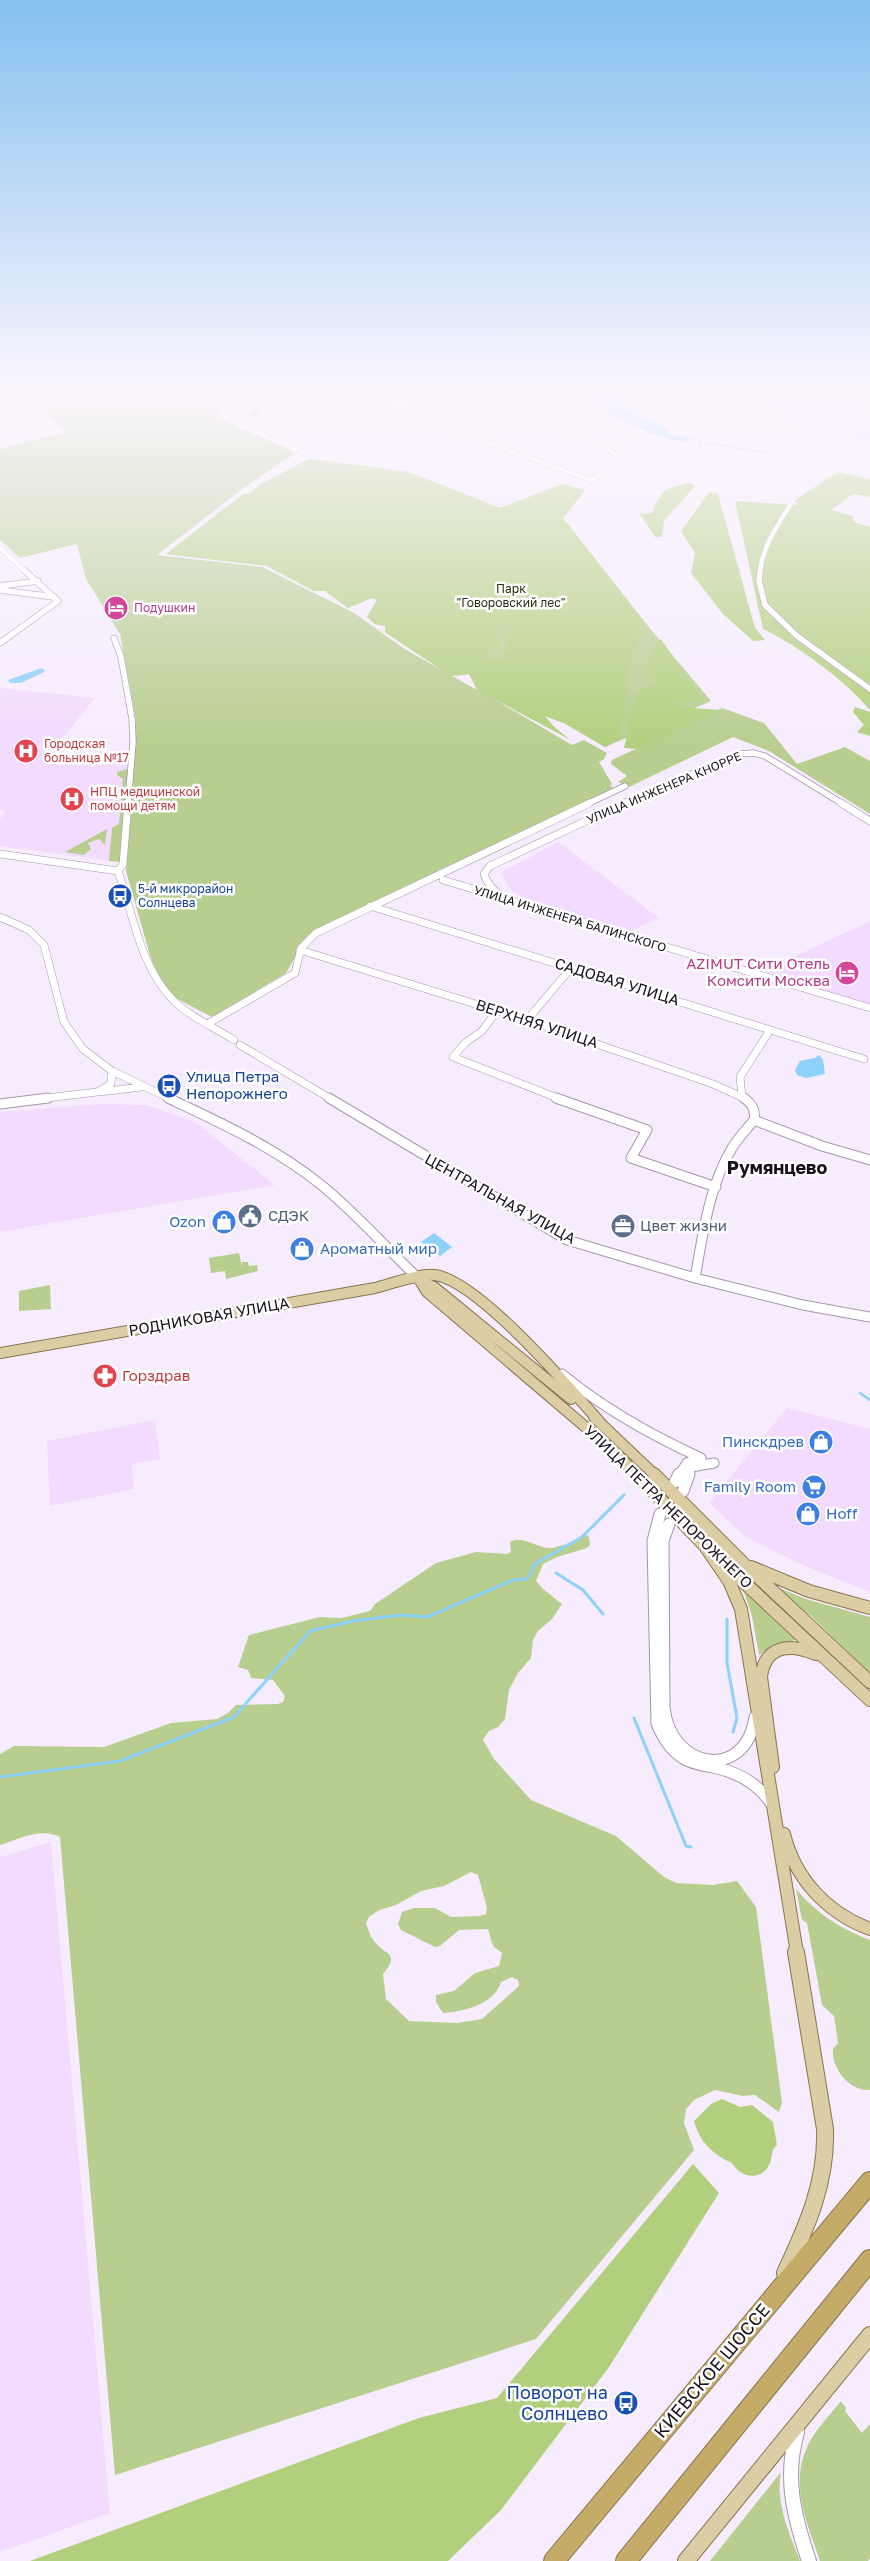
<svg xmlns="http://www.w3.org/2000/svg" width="870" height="2561" font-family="'Golos Text',sans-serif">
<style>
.built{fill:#f2dbfe}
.green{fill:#b7ce8f;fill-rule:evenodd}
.forest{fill:#b2cf7d;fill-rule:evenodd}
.water{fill:#8ed1fb}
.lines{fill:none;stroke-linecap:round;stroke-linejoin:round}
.stream-far2{stroke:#8ed1fb;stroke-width:1}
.stream-far1{stroke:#8ed1fb;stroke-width:2.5}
.stream{stroke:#8ed1fb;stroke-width:3}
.minor-far5-casing{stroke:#a695af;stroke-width:5}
.minor-far4-casing{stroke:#a695af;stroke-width:7}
.minor-far3-casing{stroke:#a695af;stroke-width:8}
.minor-far2-casing{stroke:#a695af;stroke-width:11}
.minor-far1-casing{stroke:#a695af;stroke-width:13}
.minor-casing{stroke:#a695af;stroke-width:16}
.major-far2-casing{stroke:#88754d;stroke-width:12}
.major-far1-casing{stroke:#88754d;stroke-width:14}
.major-casing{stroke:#88754d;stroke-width:18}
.highway-casing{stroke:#88754d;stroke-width:22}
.minor-far5{stroke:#fff;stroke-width:4.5}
.minor-far4{stroke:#fff;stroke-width:5.5}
.minor-far3{stroke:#fff;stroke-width:7}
.minor-far2{stroke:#fff;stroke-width:9}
.minor-far1{stroke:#fff;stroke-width:11}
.minor{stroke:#fff;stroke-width:14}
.major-far2{stroke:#dccda4;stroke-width:10}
.major-far1{stroke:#dccda4;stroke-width:12}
.major{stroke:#dccda4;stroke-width:16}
.highway{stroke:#c5ab68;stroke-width:20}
.labels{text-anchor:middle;stroke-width:5;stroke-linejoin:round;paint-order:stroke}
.far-park-label{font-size:12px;fill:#273210;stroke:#fefefe}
.far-hotel-label{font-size:12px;fill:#b23c85;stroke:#fefefe;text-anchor:start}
.far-health-label{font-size:12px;fill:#be3a42;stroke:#fefefe;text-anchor:start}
.far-street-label{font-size:12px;fill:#17101a;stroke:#fefefe}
.far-transit-label{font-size:12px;fill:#164399;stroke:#fefefe;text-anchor:start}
.hotel-label{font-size:15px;fill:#b23c85;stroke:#fefefe;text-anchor:end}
.street-label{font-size:15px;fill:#17101a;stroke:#fefefe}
.transit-label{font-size:15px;fill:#164399;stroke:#fefefe;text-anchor:start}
.service-label{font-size:15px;fill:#4e5e75;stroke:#fefefe;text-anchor:start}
.shop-label{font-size:15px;fill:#366cbe;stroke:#fefefe;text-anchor:end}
.health-label{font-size:15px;fill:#be3a42;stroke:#fefefe;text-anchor:start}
.quarter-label{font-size:18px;font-weight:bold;fill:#17101a;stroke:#fefefe}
.near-street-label{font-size:18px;fill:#17101a;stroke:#fefefe}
.near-transit-label{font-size:18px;fill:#164399;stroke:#fefefe;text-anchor:end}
</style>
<rect width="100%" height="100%" fill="#f7ecfd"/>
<path class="built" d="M715 389H870V444L836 434 811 433 770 407 769 401 773 395Z
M0 688 95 698 48 756 85 758 128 755 120 862 0 846V819L6 811 0 810Z
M558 842 659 918 624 934 535 904 513 892 506 883 502 872Z
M870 921V1003L867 1004 780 979 766 970Z
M100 1104 147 1105 195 1122 275 1185 0 1232V1112Z
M787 1408 870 1429V1592L814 1570 747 1538 709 1503Z
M155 1420 160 1459 132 1464 134 1489 50 1506 47 1441Z
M51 1842 110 2513 0 2552V1857Z"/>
<path class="green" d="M24 389H203L218 409V418L296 453 246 486 157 555 262 567 354 613 403 648 477 690 469 674 451 676 385 632V626L375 624 367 617 377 600 372 598 348 608 325 591H314L267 566 166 554 242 495 250 493 261 484 312 459 408 472 500 508 563 484 585 490 563 518 643 620 711 701 605 747 564 723 545 716 554 727 569 739 494 699 572 745 584 740 607 753 604 759 599 762 612 784 610 786 616 789 308 935 286 973 212 1017 164 992 150 955 126 871 136 720 120 634 86 579 77 544 20 558 0 540V449L65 432Z
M261 390 272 393 269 394 267 397 269 398H266L265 401 267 402 259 411 261 412 258 416H248L256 406 245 404Z
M722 708 764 723 797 764 845 747 870 761V814L769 751 733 737 629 787 618 782 627 776 611 764 612 760Z
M128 769 120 862 109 861 112 828 119 824 123 779 117 775V772Z
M107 829 105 845 99 839 88 843 91 849 84 855 65 852Z
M239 1253 242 1267V1262H248L249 1266 257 1265 258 1271 226 1279 225 1271 211 1273 209 1258Z
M50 1285 51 1309 19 1311V1291Z
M585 1534 589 1537 590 1545 587 1548 557 1557 543 1564 536 1581 543 1589 562 1604 552 1619 538 1631 533 1640 531 1658 518 1673 509 1690 505 1719 498 1727 489 1731 483 1740 494 1759 531 1800 616 1836 664 1877 676 1883 713 1885 737 1881 756 1907 782 2103 779 2112 755 2095 743 2096 715 2090 694 2100 686 2109 684 2123 694 2150 536 2339 115 2475 60 1837C42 1827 18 1839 0 1845V1754L14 1746 104 1747 171 1723 217 1719 228 1713 236 1705 278 1704 283 1702 285 1696 273 1680 251 1678 248 1670 238 1667 249 1635 320 1617 341 1618 370 1611 375 1604 436 1563 476 1552 508 1554 511 1551 510 1542C524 1535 537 1549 552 1548 557 1547 570 1543 575 1541 579 1538 580 1535 585 1534ZM471 1872 478 1875 487 1908 486 1914 480 1916 451 1917 435 1908H414L402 1912 398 1924 401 1930 435 1947 440 1946 459 1930 488 1929 493 1946 502 1953 499 1966 475 1973 454 1991 436 1995V2002L443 2013C463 2012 495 2004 501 1982L512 1977 518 1980 519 1986 482 2019 457 2023 409 2021 386 1999 383 1974C401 1952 385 1956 374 1941 370 1936 368 1929 366 1923L369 1917 379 1910 396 1905 421 1891 444 1886Z
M774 1586 806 1599 870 1617V1673L812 1617Z
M744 1592 796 1640 776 1644 759 1655 752 1616Z
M796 1889C817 1914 840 1928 870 1940V2090C850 2092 831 2068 833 2049L838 2043 834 2016 822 2005 807 1923 802 1920Z
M841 2401 846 2408 845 2411 862 2433 870 2424V2558L868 2561H820C807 2522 789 2485 808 2445 816 2429 830 2415 841 2401Z
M781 2472C775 2502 789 2533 800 2561H710Z"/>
<path class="forest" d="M309 459 408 472 500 508 563 484 585 490 563 518 643 620 626 676V701L618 739 605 747 564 723 545 716 554 727 569 739 478 690 469 674 451 676 385 632V626L375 624 367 617 377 600 372 598 348 608 325 591H314L267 566 166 554 242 495 250 493 261 484ZM500 623 503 627 509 628 508 631 504 632 509 652 500 651 509 658 483 661 484 655 492 652 484 648 500 646 496 635 500 628Z
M838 472 870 479V497L853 494 831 510 853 516 854 522 870 527V710C846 681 797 645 763 629L735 501 798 505 795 500Z
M690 483 695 486 664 521 662 537H655L640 514 652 513C662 489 664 488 690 483Z
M709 492 718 494 755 628 765 640 753 641 723 614 691 573 695 553 681 531Z
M661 639 704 702 678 701 679 707 719 710 637 749 624 748 637 691 655 685 653 678 644 676 657 642Z
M855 707 870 712V736L857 732 864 725 853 712Z
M722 2099 740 2107 752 2105 773 2122 777 2145C770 2151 773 2156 770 2163 762 2182 740 2178 732 2163 713 2155 699 2141 694 2121L711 2104Z
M693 2164 719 2193 609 2367 501 2510 448 2561H30L419 2418 497 2398Z"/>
<path class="water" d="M581 389H614L619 392 626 409 636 415 664 427 674 435 693 438C678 451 615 419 601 406L603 405 599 398 590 396Z
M41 668 45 670 44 672 21 683H10L8 680Z
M819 1055 823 1060 825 1074 806 1078 797 1075 795 1070 800 1061 815 1058Z
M434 1233 452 1247 440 1256 421 1242Z"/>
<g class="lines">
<path class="stream-far2" d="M692 438 701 441 698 443 702 445 709 443 772 454"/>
<path class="stream-far1" d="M860 1393 870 1400"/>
<path class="stream" d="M556 1573 583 1590 603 1614
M727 1619V1663L737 1718 733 1732
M634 1718 686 1846 691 1847
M0 1777 120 1761 234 1717 310 1631 353 1621 401 1615 427 1617 513 1580 527 1579 535 1564 582 1537 624 1495"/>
<defs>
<path id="minor-far5" d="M210 389 228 420 307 454
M400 389 396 403 445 421 446 425 469 436 591 480 600 475
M462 389 592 441 621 457
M360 415 387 407 404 406 457 389
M603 448 643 434V431
M0 548 26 572
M760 572C763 545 778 525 792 502"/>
<path id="minor-far4" d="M760 571 759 581 765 605 797 636 870 689
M0 586 38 581
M0 590 54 597
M114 638 121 657 132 719 133 742 128 804
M0 643 58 601 25 571
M587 804 625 786
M621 804 739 754 753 753 765 756 843 804"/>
<path id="minor-far3" d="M841 803 870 821
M0 854 118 871C133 914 140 966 173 1000 190 1017 214 1027 234 1040
M118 871 123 864 128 803
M443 880 870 1008
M502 897C494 890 487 884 484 874L490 866 624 803
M370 906 864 1059
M0 917 29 930 44 945 64 1022 83 1049 112 1071 171 1099
M300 950 527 1020 713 1084 746 1099
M497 1011 482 1031 465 1043 453 1057 560 1099
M527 1020 571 968
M209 1023 295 973 301 948 316 933 590 803
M240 1045 331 1099
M99 1092 141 1087
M742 1097 740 1077 770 1030
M38 1099 97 1092 111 1084 112 1071"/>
<path id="minor-far2" d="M168 1098C221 1123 274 1147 320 1184 355 1212 386 1248 419 1279
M329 1098 567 1240 695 1278 803 1305 870 1317
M556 1098 647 1130 631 1158 716 1187
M744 1098C752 1104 756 1110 754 1120L822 1146 870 1160
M0 1104 48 1098
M695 1278C703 1234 709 1186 732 1148 738 1138 747 1129 754 1120
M562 1374C604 1409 651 1435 701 1458
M679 1475 687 1463 700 1458
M688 1475 691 1467 714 1463"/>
<path id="minor-far1" d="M675 1482 679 1474
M683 1491 689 1474
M660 1514 653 1541 657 1724C663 1737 670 1750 683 1758 692 1764 703 1765 713 1767 737 1772 757 1782 771 1803
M669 1524 663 1541 664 1707C670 1770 746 1782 755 1717"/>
<path id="minor" d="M797 2432C784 2478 794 2517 809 2561"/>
<path id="major-far2" d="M419 1279 427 1292 616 1453 637 1475
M419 1280 434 1287 571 1399
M0 1353 375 1288C391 1284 420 1273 435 1275 478 1281 568 1386 599 1421
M594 1417 655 1475"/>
<path id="major-far1" d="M636 1474 705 1546 870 1700
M654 1474 742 1562 870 1682
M705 1546 729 1581 741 1609 797 1953
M751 1567 809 1591 870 1608
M773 1767 761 1677C765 1645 790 1643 816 1654
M784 1834C795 1879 827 1913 870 1929"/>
<path id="major" d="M785 2273C807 2226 827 2182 825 2129L796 1952
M686 2561 870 2335"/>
<path id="highway" d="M554 2561 870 2182
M626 2561 870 2260"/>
</defs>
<use href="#minor-far5" class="minor-far5-casing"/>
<use href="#minor-far4" class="minor-far4-casing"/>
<use href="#minor-far3" class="minor-far3-casing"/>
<use href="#minor-far2" class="minor-far2-casing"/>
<use href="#minor-far1" class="minor-far1-casing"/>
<use href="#minor" class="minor-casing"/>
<use href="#major-far2" class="major-far2-casing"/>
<use href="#major-far1" class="major-far1-casing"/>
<use href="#major" class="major-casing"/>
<use href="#highway" class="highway-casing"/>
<use href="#minor-far5" class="minor-far5"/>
<use href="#minor-far4" class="minor-far4"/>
<use href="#minor-far3" class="minor-far3"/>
<use href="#minor-far2" class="minor-far2"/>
<use href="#minor-far1" class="minor-far1"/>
<use href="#minor" class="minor"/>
<use href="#major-far2" class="major-far2"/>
<use href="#major-far1" class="major-far1"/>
<use href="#major" class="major"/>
<use href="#highway" class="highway"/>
</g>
<linearGradient id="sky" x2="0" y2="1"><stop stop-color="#84c0f0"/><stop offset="0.52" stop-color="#fbf6fe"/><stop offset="1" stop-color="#fbf6fe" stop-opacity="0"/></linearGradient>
<rect width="870" height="748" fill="url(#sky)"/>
<defs>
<symbol id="hotel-disc" viewBox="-11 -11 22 22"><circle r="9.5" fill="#d1479c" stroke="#fefefe"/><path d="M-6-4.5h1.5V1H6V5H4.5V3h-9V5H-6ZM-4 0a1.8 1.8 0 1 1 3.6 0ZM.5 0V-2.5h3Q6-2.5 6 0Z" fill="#fff"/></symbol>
<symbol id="hospital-disc" viewBox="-11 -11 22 22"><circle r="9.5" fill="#e0444e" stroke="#fefefe"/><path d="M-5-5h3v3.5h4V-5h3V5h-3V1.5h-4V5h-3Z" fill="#fff"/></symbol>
<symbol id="bus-disc" viewBox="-11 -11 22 22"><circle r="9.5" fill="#1a4fb4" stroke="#fefefe"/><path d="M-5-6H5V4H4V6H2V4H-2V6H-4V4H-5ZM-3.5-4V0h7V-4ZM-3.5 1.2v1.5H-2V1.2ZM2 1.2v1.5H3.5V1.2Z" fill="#fff"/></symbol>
<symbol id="civic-disc" viewBox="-11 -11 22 22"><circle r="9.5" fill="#5c6f8a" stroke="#fefefe"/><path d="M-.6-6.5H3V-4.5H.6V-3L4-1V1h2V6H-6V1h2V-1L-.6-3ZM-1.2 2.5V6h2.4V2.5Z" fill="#fff"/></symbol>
<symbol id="shop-disc" viewBox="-11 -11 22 22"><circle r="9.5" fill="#3f7fe0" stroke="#fefefe"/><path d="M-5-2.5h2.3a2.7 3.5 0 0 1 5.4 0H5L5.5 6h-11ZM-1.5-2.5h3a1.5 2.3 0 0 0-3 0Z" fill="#fff"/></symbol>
<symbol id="office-disc" viewBox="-11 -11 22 22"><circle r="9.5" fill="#5c6f8a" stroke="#fefefe"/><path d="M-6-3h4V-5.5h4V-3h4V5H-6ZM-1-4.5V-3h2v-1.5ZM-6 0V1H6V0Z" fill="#fff"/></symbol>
<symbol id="pharmacy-disc" viewBox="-11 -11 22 22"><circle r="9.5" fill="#e0444e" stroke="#fefefe"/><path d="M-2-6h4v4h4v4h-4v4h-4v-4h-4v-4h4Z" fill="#fff"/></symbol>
<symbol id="supermarket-disc" viewBox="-11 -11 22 22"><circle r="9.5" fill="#3f7fe0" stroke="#fefefe"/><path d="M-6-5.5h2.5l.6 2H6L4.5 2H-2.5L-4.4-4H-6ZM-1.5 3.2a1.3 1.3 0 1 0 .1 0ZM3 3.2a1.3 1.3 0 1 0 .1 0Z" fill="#fff"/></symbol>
</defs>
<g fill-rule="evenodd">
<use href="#hotel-disc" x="102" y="594" width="28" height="28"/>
<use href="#hospital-disc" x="12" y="737" width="28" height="28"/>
<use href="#hospital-disc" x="58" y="785" width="28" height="28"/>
<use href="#bus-disc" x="106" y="882" width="28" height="28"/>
<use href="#hotel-disc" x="833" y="959" width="28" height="28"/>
<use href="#bus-disc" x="155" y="1072" width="28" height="28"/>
<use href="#civic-disc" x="236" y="1202" width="28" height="28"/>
<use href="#shop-disc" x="210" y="1208" width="28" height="28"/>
<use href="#office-disc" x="609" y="1212" width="28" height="28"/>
<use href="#shop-disc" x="288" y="1235" width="28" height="28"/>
<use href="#pharmacy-disc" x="91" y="1362" width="28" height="28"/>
<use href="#shop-disc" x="807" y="1428" width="28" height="28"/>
<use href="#supermarket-disc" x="800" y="1473" width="28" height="28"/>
<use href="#shop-disc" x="794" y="1500" width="28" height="28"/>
<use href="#bus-disc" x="612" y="2389" width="28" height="28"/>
</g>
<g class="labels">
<g class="far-park-label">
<text x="511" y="593">Парк<tspan x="511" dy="14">"Говоровский лес"</tspan></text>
</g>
<g class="far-hotel-label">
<text x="134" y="612">Подушкин</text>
</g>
<g class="far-health-label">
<text x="44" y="748">Городская<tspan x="44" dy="14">больница №17</tspan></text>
<text x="90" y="796">НПЦ медицинской<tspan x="90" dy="14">помощи детям</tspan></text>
</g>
<g class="far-street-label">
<text transform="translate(664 788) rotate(-23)" y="4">УЛИЦА ИНЖЕНЕРА КНОРРЕ</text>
<text transform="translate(570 919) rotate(17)" y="4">УЛИЦА ИНЖЕНЕРА БАЛИНСКОГО</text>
</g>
<g class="far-transit-label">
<text x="138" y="893">5-й микрорайон<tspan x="138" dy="14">Солнцева</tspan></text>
</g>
<g class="hotel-label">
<text x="830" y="969">AZIMUT Сити Отель<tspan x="830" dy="17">Комсити Москва</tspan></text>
</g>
<g class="street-label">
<text transform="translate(617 982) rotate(17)" y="5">САДОВАЯ УЛИЦА</text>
<text transform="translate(537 1024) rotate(18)" y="5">ВЕРХНЯЯ УЛИЦА</text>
<text transform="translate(500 1199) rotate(29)" y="5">ЦЕНТРАЛЬНАЯ УЛИЦА</text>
<text transform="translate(209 1317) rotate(-10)" y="5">РОДНИКОВАЯ УЛИЦА</text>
<text transform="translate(668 1507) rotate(44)" y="5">УЛИЦА ПЕТРА НЕПОРОЖНЕГО</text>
</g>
<g class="transit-label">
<text x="186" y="1082">Улица Петра<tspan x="186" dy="17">Непорожнего</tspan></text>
</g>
<g class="service-label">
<text x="268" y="1221">СДЭК</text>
<text x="640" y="1231">Цвет жизни</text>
</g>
<g class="shop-label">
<text x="206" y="1227">Ozon</text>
<text x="320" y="1254" text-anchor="start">Ароматный мир</text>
<text x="804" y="1447">Пинскдрев</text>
<text x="796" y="1492">Family Room</text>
<text x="826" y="1519" text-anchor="start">Hoff</text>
</g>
<g class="health-label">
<text x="122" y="1381">Горздрав</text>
</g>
<g class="quarter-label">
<text x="777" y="1174">Румянцево</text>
</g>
<g class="near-street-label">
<text transform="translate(712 2371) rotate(-50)" y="6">КИЕВСКОЕ ШОССЕ</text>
</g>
<g class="near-transit-label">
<text x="608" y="2399">Поворот на<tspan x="608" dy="21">Солнцево</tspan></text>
</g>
</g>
</svg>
